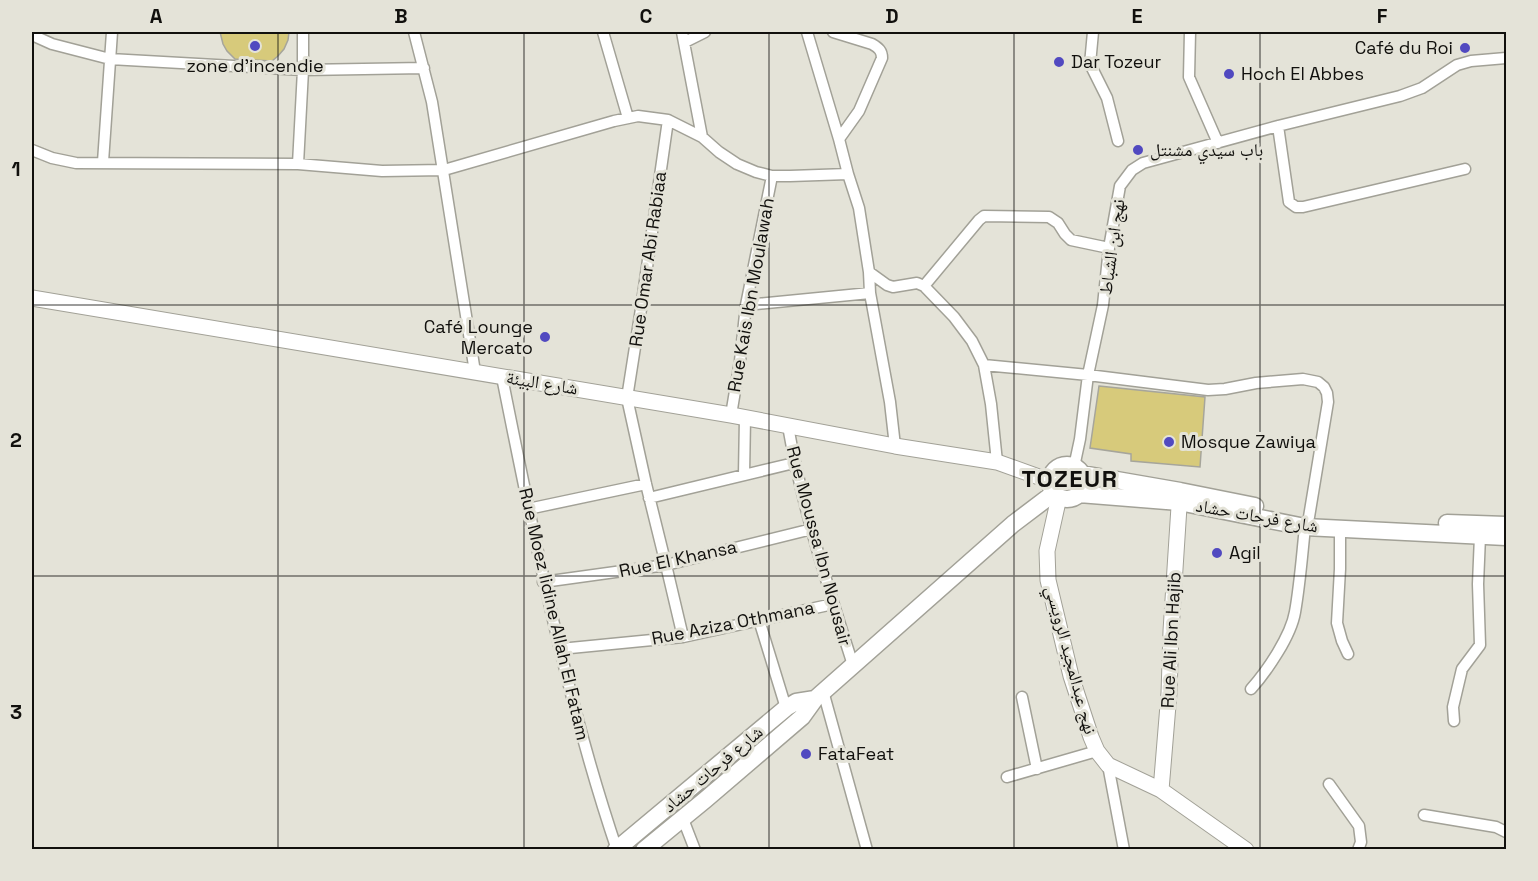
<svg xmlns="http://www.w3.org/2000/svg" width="1538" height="881" font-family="'Space Grotesk','Noto Naskh Arabic',sans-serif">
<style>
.building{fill:#d7ca7b;stroke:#a6a59b;stroke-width:1.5}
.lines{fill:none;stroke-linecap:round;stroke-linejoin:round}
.street-casing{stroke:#a2a197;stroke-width:13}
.secondary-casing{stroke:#a2a197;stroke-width:17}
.primary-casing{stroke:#a2a197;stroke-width:19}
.street{stroke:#fff;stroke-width:10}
.secondary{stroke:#fff;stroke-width:15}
.primary{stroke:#fff;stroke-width:16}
.grid{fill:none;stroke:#11100d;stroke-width:1.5;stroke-opacity:0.55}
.poi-dot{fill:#5149c0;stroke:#e4e3d8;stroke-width:2}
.labels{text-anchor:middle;stroke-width:6;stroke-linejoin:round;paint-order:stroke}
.poi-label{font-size:18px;fill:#11100d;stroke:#e4e3d8;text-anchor:start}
.street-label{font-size:18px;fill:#11100d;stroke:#e4e3d8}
.district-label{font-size:24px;font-weight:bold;letter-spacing:1.5px;fill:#11100d;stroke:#e4e3d8}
.neatline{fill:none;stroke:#11100d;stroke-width:2}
.grid-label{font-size:20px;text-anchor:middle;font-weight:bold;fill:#11100d}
</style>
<rect width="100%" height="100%" fill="#e4e3d8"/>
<path class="building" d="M220 32H289L288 40 284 49 278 56 272 61 235 59 227 51 223 44Z
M1099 386 1205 397 1200 467 1131 461V454L1090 448Z"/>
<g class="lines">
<defs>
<path id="street" d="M414 32 432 102 475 372
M603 32 628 118
M682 32 702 137
M807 32 839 139 848 174
M833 32 872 44C879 48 882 51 882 58L859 111 839 139
M1093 32 1090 64 1107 98 1118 141
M1190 32 1189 77 1218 143
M32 35 52 44 110 59 303 70 424 68
M685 42 705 32
M668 120 641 309 627 398 646 484 666 565 683 637
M1278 126 1289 202 1296 207H1303L1465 169
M32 150 52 158 76 163 298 164 382 171 444 170 614 121 638 116 668 120 702 137 719 152 737 164 756 172 772 176H790L848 174 859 208 869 272 887 285 893 287 917 283 924 286 954 317 972 341 984 365 991 404 997 462
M103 162 112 32
M298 164 303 70V32
M869 272 870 293 890 402 895 446
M924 286 979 220 984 216 1049 217 1058 223 1065 234 1071 240 1109 248
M746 305 870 293
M984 365 1088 375 1208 390 1225 389 1256 383 1303 379 1318 382 1324 387 1327 393 1328 402 1309 517 1305 527C1302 555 1300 584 1295 612 1291 636 1267 671 1251 689
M502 377C534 536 565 696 617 850
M731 415 740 361 746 305 772 176
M788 426C802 507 828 587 853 665
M1074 467 1080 439 1088 375 1103 305 1109 248 1120 186 1132 170 1143 163 1278 126 1400 96 1422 88 1457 65 1471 61 1506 58
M744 475 745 418
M649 498 794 463
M528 509 646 484
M1340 529V569L1337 623 1342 641 1348 654
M543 582 666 565 812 529
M759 620 786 708
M560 649 683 637 833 604
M823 691 867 850
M1022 697 1037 769
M1454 721 1453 707 1462 669 1480 645 1478 584 1480 536
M1108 765 1124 850
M1007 777 1097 751
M1329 784 1359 826 1361 842 1358 850
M1424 815 1496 827 1506 832
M683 819 695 850"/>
<path id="secondary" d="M32 298 731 415 895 446 997 462 1050 481
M1059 497 1047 551 1048 580 1071 676 1091 737 1097 751 1108 765 1161 790 1246 850
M1161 790 1169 693 1171 631 1180 491"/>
<path id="primary" d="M1050 482a17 17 0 1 1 34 0a17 17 0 1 1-34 0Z
M1082 474 1180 491 1255 506
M1079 494 1179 502 1305 527 1506 537
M1447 523 1506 525
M616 850 786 708 796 702 815 699
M644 850 705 800 802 717 815 699 1013 524 1054 493"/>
</defs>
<use href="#street" class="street-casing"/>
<use href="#secondary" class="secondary-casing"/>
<use href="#primary" class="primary-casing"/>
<use href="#street" class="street"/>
<use href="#secondary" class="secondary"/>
<use href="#primary" class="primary"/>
</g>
<path class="grid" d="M278 32V850M524 32V850M769 32V850M1014 32V850M1260 32V850M32 305H1506M32 576H1506"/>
<g class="poi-dot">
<circle cx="255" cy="46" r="6"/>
<circle cx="1465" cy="48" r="6"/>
<circle cx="1059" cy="62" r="6"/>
<circle cx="1229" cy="74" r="6"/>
<circle cx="1138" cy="150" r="6"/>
<circle cx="545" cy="337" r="6"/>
<circle cx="1169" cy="442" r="6"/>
<circle cx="1217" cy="553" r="6"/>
<circle cx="806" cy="754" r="6"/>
</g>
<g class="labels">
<g class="poi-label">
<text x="1453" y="54" text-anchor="end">Café du Roi</text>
<text x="1071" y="68">Dar Tozeur</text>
<text x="255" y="72" text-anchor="middle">zone d'incendie</text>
<text x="1241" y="80">Hoch El Abbes</text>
<text x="1150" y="156">باب سيدي مشنتل</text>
<text x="533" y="333" text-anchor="end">Café Lounge<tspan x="533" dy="21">Mercato</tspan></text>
<text x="1181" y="448">Mosque Zawiya</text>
<text x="1229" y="559">Agil</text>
<text x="818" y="760">FataFeat</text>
</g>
<g class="street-label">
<text transform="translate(1112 247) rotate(-82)" y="6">نهج ابن الشباط</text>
<text transform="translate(648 259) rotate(-82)" y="6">Rue Omar Abi Rabiaa</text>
<text transform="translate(751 295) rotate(-80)" y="6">Rue Kais Ibn Moulawah</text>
<text transform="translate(542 383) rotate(9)" y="6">شارع البيئة</text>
<text transform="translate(1257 516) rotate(10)" y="6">شارع فرحات حشاد</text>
<text transform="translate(819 546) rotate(75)" y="6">Rue Moussa Ibn Nousair</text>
<text transform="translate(678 559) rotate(-12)" y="6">Rue El Khansa</text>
<text transform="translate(554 614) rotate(77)" y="6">Rue Moez lidine Allah El Fatam</text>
<text transform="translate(733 623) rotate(-11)" y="6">Rue Aziza Othmana</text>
<text transform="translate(1171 640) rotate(-87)" y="6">Rue Ali Ibn Hajib</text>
<text transform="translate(1071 660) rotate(75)" y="6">نهج عبدالمجيد الرويسي</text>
<text transform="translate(713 769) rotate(-40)" y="6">شارع فرحات حشاد</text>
</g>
<g class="district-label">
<text x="1070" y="487">TOZEUR</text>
</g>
</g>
<rect width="1538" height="881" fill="none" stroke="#e4e3d8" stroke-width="66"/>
<rect x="33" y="33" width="1472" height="815" class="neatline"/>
<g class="grid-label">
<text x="156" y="23">A</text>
<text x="401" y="23">B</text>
<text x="646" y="23">C</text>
<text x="892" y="23">D</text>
<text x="1137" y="23">E</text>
<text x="1382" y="23">F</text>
<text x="16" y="176">1</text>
<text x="16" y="447">2</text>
<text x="16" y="719">3</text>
</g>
</svg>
